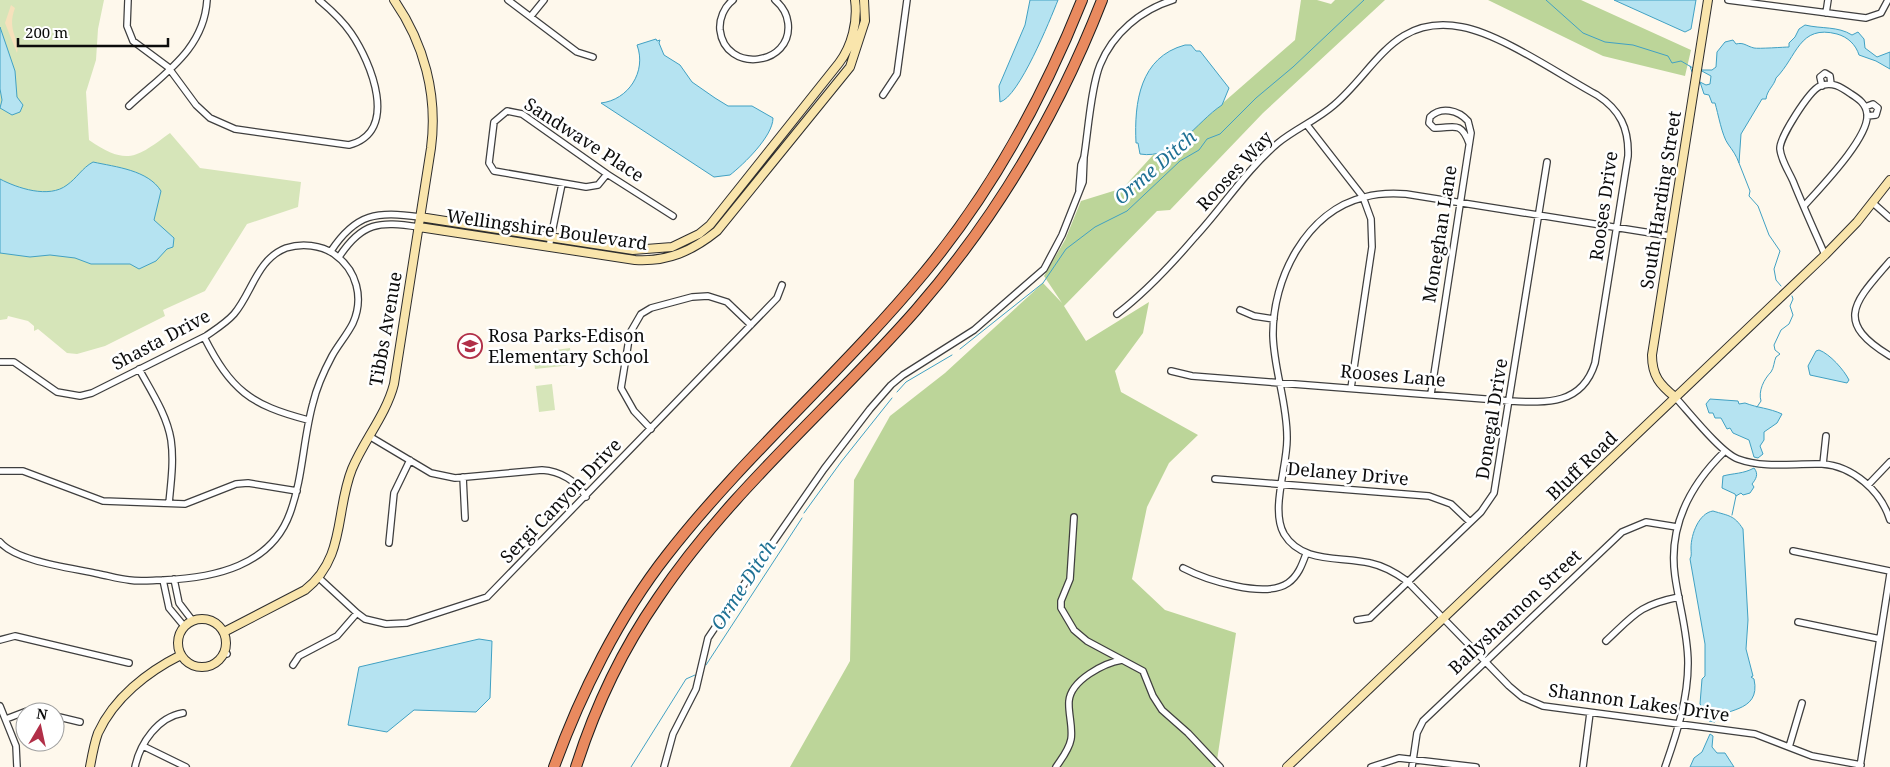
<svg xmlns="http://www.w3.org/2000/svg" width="1890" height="767" font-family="'Noto Serif',serif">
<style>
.green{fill:#d6e5b9}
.forest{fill:#bcd599}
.sand{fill:#f6e1bc}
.water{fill:#b5e3f1;stroke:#41a1c3}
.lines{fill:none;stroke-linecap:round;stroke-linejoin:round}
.stream{stroke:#41a1c3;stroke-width:1}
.street-casing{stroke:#3f3f3f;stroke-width:8}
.secondary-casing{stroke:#2e2e2e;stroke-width:10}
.highway-casing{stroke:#1d1d1d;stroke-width:12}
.street{stroke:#fff;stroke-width:5.5}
.secondary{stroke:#f9e5ac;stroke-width:8}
.highway{stroke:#e98a5f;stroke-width:10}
.labels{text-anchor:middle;stroke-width:5;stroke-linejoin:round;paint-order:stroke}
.street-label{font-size:18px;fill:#0c0c0c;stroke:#fff}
.poi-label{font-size:18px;fill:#0c0c0c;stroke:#fff;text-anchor:start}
.water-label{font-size:19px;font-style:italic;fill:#1f7194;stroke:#fff}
</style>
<rect width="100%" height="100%" fill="#fef8ec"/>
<path class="green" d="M0 0H104L98 29 96 60 86 92 89 140C127 166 136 158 170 133L200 168 301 182 298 207 247 224 205 291 163 310 165 316 105 346 77 354 67 353 38 329 34 331V326L28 321 8 316 7 319 0 320Z
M570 348 572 365 535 369 533 353Z
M552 384 555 410 539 412 536 386Z"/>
<path class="forest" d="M1301 0H1317L1331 4 1335 0H1385L1263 113 1170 210 1157 211 1064 306 1086 341 1149 302 1143 333 1115 371 1121 392 1198 435 1169 463 1147 507 1132 579 1165 610 1236 633 1216 767H790L850 661 854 480 890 416 945 373 1043 283 1062 303 1044 276 1065 240 1081 201 1123 188 1153 155 1169 150 1295 40Z
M1488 0H1581L1691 50 1685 76 1603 56Z"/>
<path class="sand" d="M11 5 15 8C6 31 21 40 17 53L5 23Z"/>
<path class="water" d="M1030 0H1058C1050 20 1019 97 1000 102L999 86 1025 25Z
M1614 0H1696L1691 29 1685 32Z
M1805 25C1821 29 1838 26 1852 35L1858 32 1864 39 1865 48 1877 57 1890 52V69L1876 61 1859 55C1856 45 1848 37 1837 34 1799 24 1797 57 1776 78 1774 86 1767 90 1766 99H1762L1741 134 1739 163C1736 155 1733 151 1728 144 1722 136 1718 113 1715 103H1712L1709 95 1704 94 1700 82 1706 85 1710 84 1711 76 1700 70H1712L1716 67 1717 52 1725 42 1733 40 1736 44C1744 42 1746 46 1754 48 1758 49 1785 47 1789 47V43L1795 37 1799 29Z
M0 27 15 71 17 97 23 105 20 112 12 115 0 108 2 100 0 89Z
M656 39 657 41 660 40 659 43 664 55 680 65 692 82 715 98 728 106H752L773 118C773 136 744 164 730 175L714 177 601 103C628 100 647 72 637 45Z
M1185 45H1191L1196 51H1200L1229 88 1222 105C1196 122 1175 160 1140 154L1138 143H1136C1134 102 1140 57 1185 45Z
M93 162C116 167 148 170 161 191L154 220 174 238 173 247 167 249 156 261 139 269 130 264H91L75 258 50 255 30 257 0 253V179C17 188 49 199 67 185 77 178 82 168 93 162Z
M1819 350C1830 354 1844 370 1849 380L1847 383 1810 375 1808 366 1816 351Z
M1710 399 1738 401 1739 404 1745 403C1758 408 1769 408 1782 414L1777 423 1764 432V440L1760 446 1763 454 1758 458 1754 457 1749 440 1733 433 1730 428 1727 429 1721 418H1715L1713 413H1709L1706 404Z
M1754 468C1759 474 1756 479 1752 484L1754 487 1750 493 1743 495 1741 493 1736 496 1735 494 1722 488 1723 476C1734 473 1743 474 1754 468Z
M1713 511C1729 516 1734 515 1743 529L1748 620 1746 649 1753 676 1751 677 1754 679C1762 715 1719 707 1715 722L1709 721V716L1700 704 1702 679 1705 676V644L1690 559C1692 555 1691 553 1691 548 1691 534 1699 513 1713 511Z
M479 639 492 641 490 698 476 712 414 710 387 732 348 725 359 667Z
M1710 734 1713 736 1712 747 1717 753H1725L1734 767H1690L1694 758 1702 752Z"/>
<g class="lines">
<path class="stream" d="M1546 0 1583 33 1605 42 1633 45 1668 56 1672 63 1681 61 1693 68
M1690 66 1692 72
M1739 163 1750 191 1749 196 1758 206 1769 235 1780 251 1774 269 1776 280 1781 286
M960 349 1043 283 1066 249 1095 227 1127 211 1180 161 1199 150 1207 139 1220 134 1256 98 1293 67 1364 0
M897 392 906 382 952 355
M1757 407 1761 401C1758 391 1764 379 1771 372 1774 368 1774 361 1776 357L1780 354 1775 350 1774 345 1781 330 1789 324 1793 315 1790 306 1793 299 1792 296
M804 513 841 462 892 398
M1732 515 1736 496
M706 665 802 518
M631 767 686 679 695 675"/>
<defs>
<path id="street" d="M128 0 127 26 133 41 168 67 196 105 210 118 235 129 349 145C400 132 371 62 351 33 342 20 331 10 319 0
M508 0 577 52 593 57
M733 0C724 7 719 19 720 30 725 74 793 66 788 23 787 14 782 6 775 0
M1728 0 1866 18 1881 13 1888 0
M1826 13 1828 0
M531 16 544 0
M1822 86 1820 77 1825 73 1830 76 1831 84
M883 95 897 74 907 0
M129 106C163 74 204 50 207 0
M1865 107 1873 104 1878 108 1876 115 1867 116
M1307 125 1363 197 1371 219 1372 247 1351 388
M607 174 598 185 586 187 494 171 489 163 494 122 507 111 522 114 607 174 673 216
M1079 190 1081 165 1084 157C1088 132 1091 87 1100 65 1113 33 1141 10 1173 0
M1873 203 1890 218
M1804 206C1819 189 1870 137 1867 114 1866 104 1859 99 1851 94 1841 87 1832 81 1820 86 1809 91 1779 138 1780 149 1781 160 1789 172 1793 181 1803 206 1814 230 1825 255
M1670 236 1406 194C1392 193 1379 193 1365 197 1306 211 1272 279 1273 336 1274 370 1287 402 1287 437 1288 465 1270 509 1284 534 1302 564 1341 556 1370 563 1384 566 1396 573 1407 581L1509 686 1522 697 1543 706 1755 734 1812 756 1861 765
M549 247 562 184
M331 251C356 213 377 211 420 217
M339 257C362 222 379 221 419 227
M1890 261C1856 301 1832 321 1890 356
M1240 310 1254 316 1274 319
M1117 314C1146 292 1171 265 1195 237 1223 207 1246 170 1278 143 1295 129 1317 120 1334 105 1376 69 1394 14 1462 27 1501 34 1560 75 1597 95 1620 110 1629 128 1628 156L1595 363C1582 405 1547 403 1510 401L1192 376 1171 371
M204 337C231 390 250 405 308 420
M0 362H14L57 392 80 396 92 393 206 336C216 329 226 323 234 314 252 293 257 259 286 248 302 243 321 245 334 254 357 270 364 298 353 323 347 335 338 345 332 356 324 371 317 386 313 403 303 439 303 478 290 513 271 566 214 578 164 580 153 580 141 582 129 580 119 579 109 576 99 574 73 568 17 562 0 542
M139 369C151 391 167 415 171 440 174 461 171 482 169 503
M1431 394 1471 133 1468 121C1458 110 1441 106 1430 117L1429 123 1434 128C1452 129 1460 119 1469 143
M1675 397C1689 412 1721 453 1738 459 1765 469 1794 463 1822 464 1853 466 1881 491 1890 520
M651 429 634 411 621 388 630 333 641 314 651 308 692 297 708 296 727 302 751 325
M369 436 431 473 455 478 542 470C560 471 577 481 586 497
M1823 464 1826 436
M0 471H23L103 501 185 504 236 484 248 483 297 491
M463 477 465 518
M1215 479 1429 496 1451 504 1470 522
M1868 485 1890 462
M1074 517 1070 579 1061 601V608L1074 630 1087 641 1143 671 1153 696 1162 710 1188 733 1220 767
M389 543 394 493 410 460
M1793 551 1890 571
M1183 568C1206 580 1265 599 1288 583 1298 576 1302 565 1306 554
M318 577 357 613 365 619 386 624 407 623 487 597 777 298 782 285
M174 579 179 603 192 620
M163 580 169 608 184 626
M1357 620 1370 618 1481 512 1494 493 1547 162
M1798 622 1880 639
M0 640 15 636 129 663
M1606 641C1634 615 1639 605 1679 597
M224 653 227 654
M293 665 299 656 337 636 357 613
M0 706 16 746 17 767
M55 716 80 722
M6 719 27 711 41 712
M143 746 186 767
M1789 747 1802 703
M135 767C140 743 158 717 183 713
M664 767 673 734 696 689 708 638 747 580 824 469 870 409 891 385 903 375 974 330 1044 269 1062 235 1083 182 1084 157
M1056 767C1062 758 1069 750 1071 739 1073 727 1068 713 1069 701 1071 680 1104 663 1122 660
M1371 767 1399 758 1476 767
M1412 767 1417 733 1423 721 1622 532 1646 522 1677 527
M1583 767 1590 713
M1665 767C1677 733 1688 699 1688 663 1688 633 1679 605 1675 576 1668 526 1690 485 1725 451
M1860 767 1890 574"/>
<path id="secondary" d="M420 217 633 250 672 247 699 234 710 225 839 63C852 46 858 21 855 0
M419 227 635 260C668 262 692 251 717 231L850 67 865 21 864 0
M1675 397C1660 385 1652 376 1652 355L1708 0
M178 643a24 24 0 1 1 48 0a24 24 0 1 1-48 0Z
M224 632 305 590C346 558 335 511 352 469 364 440 386 415 394 384L431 148C438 95 424 43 394 0
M90 767C92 756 94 744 98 733 114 698 147 672 181 655
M1287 767 1825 255 1857 222 1890 180"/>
<path id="highway" d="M554 767C580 695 619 616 667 555 745 455 843 371 924 273 992 191 1043 98 1082 0
M576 767C595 707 622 650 658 598 730 491 831 407 916 310 996 218 1058 113 1102 0"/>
</defs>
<use href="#street" class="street-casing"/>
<use href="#secondary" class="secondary-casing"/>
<use href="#highway" class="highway-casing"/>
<use href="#street" class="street"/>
<use href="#secondary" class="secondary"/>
<use href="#highway" class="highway"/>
</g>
<defs>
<symbol id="school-ring" viewBox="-11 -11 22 22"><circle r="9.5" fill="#fff" stroke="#b12f48" stroke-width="1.5"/><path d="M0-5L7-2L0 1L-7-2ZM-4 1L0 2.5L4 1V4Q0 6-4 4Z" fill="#b12f48"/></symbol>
</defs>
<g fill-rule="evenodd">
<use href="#school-ring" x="456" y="332" width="28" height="28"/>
</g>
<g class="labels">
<g class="street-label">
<text transform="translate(584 140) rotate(33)" y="6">Sandwave Place</text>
<text transform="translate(1235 171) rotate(-47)" y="6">Rooses Way</text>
<text transform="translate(1661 200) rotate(-81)" y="6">South Harding Street</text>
<text transform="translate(1604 206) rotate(-82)" y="6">Rooses Drive</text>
<text transform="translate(547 230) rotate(8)" y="6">Wellingshire Boulevard</text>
<text transform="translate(1440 234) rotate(-81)" y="6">Moneghan Lane</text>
<text transform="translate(386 329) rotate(-80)" y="6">Tibbs Avenue</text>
<text transform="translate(161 340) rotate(-28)" y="6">Shasta Drive</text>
<text transform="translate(1393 376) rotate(5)" y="6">Rooses Lane</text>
<text transform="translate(1492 419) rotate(-81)" y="6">Donegal Drive</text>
<text transform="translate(1582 466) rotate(-44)" y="6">Bluff Road</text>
<text transform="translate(1348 474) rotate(5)" y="6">Delaney Drive</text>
<text transform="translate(561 501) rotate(-46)" y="6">Sergi Canyon Drive</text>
<text transform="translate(1515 612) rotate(-43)" y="6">Ballyshannon Street</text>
<text transform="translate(1639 703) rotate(8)" y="6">Shannon Lakes Drive</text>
</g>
<g class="poi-label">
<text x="488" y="342">Rosa Parks-Edison<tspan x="488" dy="21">Elementary School</tspan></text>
</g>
<g class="water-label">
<text transform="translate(1155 167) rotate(-41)" y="7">Orme Ditch</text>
<text transform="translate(743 585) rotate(-57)" y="7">Orme Ditch</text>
</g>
</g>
<g transform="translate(40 727) rotate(9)"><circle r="24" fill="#ffffff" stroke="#9e9e9e"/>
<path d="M0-4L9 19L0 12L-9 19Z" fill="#b12f48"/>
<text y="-8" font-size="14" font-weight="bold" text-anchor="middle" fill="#0c0c0c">N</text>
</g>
<path d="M18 38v8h150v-8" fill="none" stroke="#0c0c0c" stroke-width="2.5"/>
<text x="25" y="38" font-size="15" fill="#0c0c0c" stroke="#ffffff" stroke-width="4" paint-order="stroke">200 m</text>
</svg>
